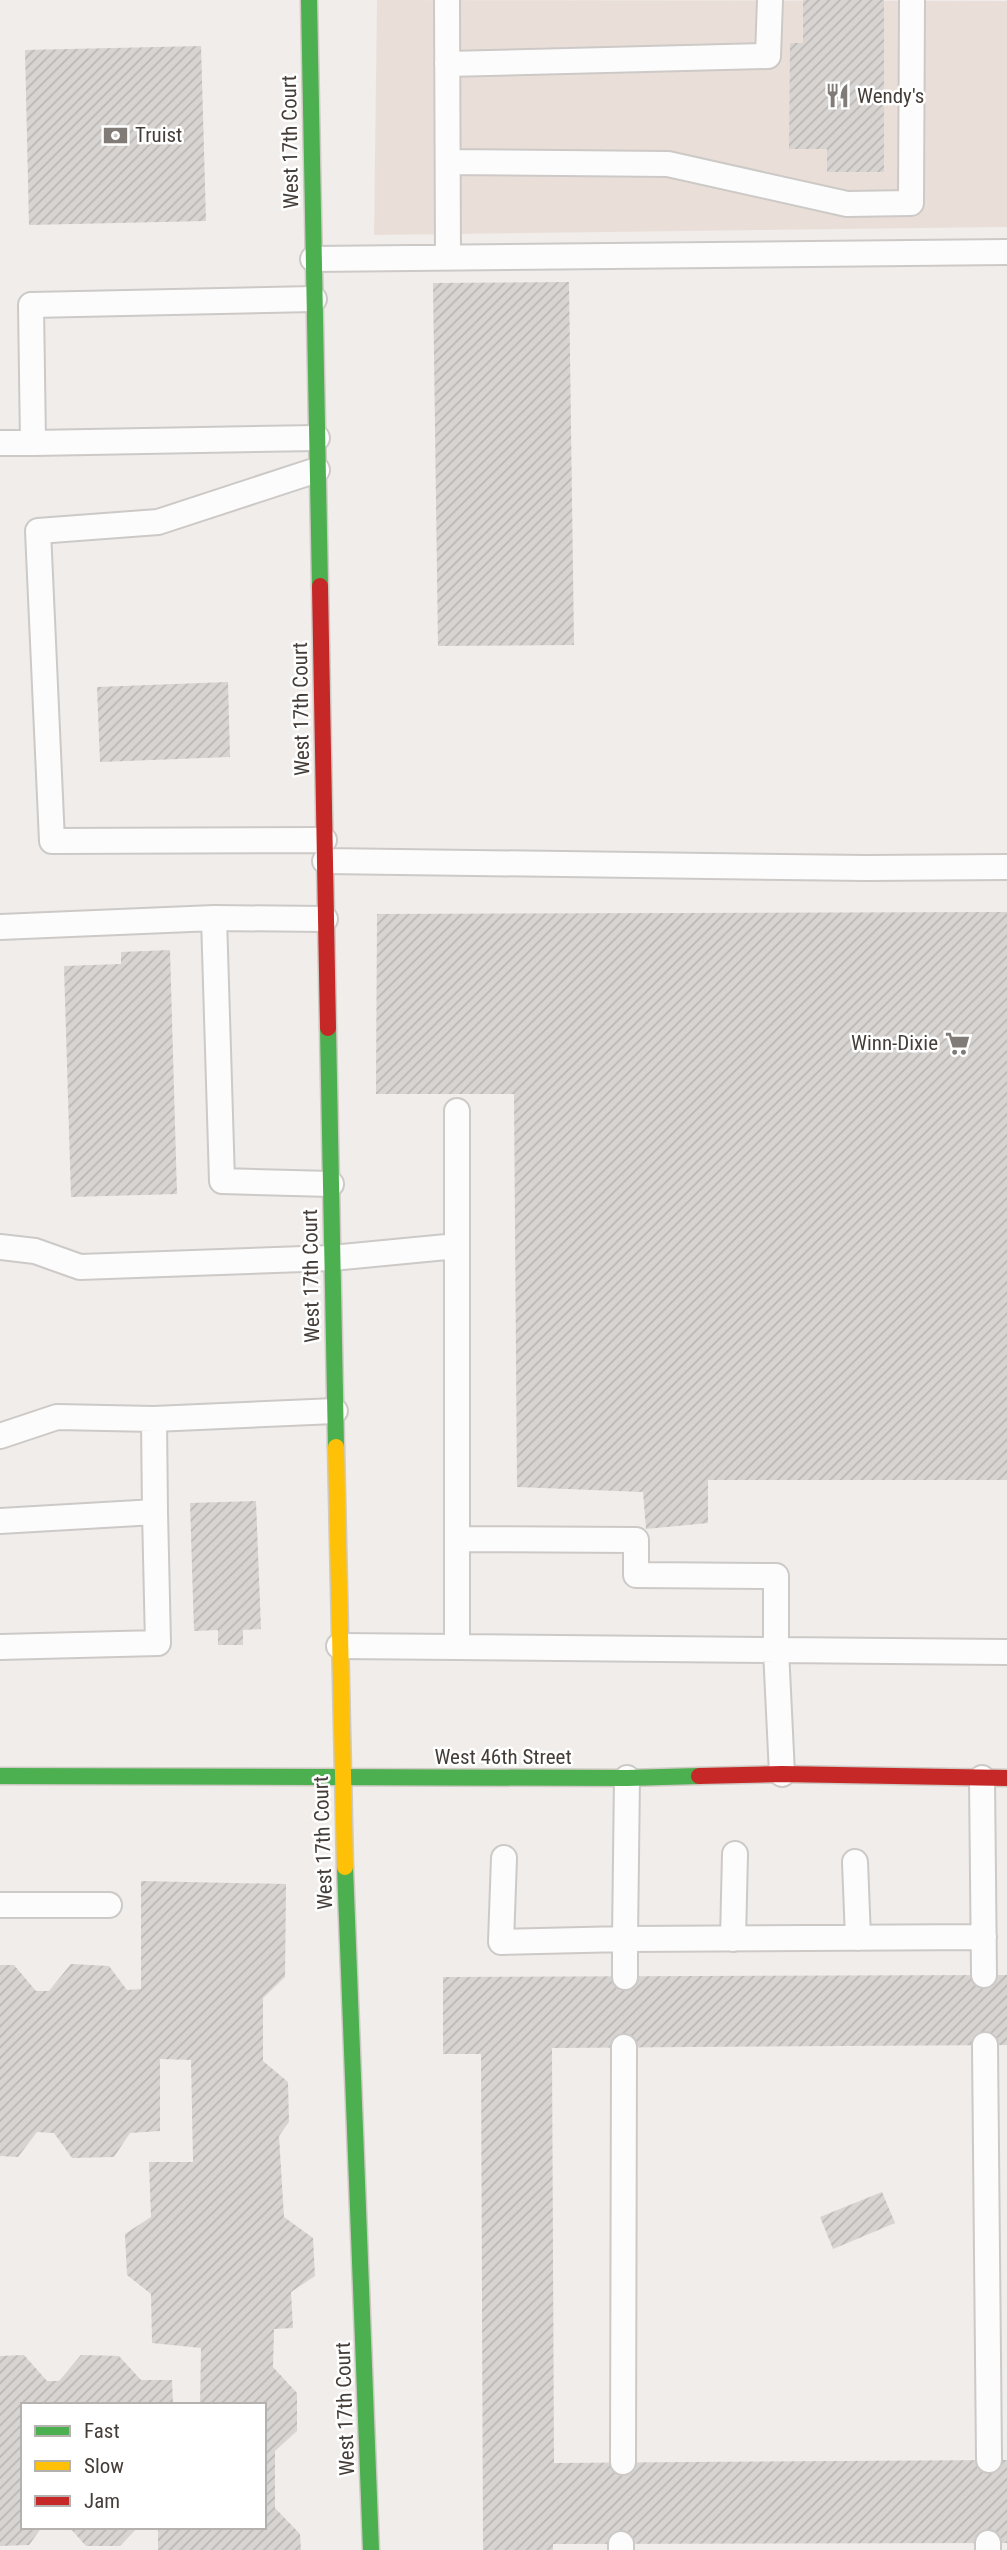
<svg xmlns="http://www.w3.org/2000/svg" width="1007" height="2550" font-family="'Roboto Condensed',sans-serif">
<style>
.commercial{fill:#eadfd8}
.building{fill:url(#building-hatch)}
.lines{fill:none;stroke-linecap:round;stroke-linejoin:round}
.lane-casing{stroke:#ccc9c7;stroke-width:28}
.fast-casing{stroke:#d0cac4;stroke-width:19}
.slow-casing{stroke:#d0cac4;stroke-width:19}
.jam-casing{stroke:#d0cac4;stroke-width:19}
.lane{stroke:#fdfcfc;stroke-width:24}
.fast{stroke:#4caf50;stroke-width:16}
.slow{stroke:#ffc107;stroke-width:16}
.jam{stroke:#c62828;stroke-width:16}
.labels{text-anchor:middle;stroke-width:5;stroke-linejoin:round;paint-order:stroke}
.poi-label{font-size:21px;fill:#453d38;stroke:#fff;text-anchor:start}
.street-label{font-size:21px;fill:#453d38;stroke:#fff}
</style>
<defs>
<pattern id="building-hatch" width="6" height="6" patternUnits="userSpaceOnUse" patternTransform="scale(1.75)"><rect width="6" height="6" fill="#d8d4d2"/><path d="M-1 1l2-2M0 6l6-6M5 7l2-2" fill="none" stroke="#bbb7b5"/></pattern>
</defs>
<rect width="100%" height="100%" fill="#f0edeb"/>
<path class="commercial" d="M377 0 1007 1V227L374 235Z"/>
<path class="building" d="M803 0H884V172H827V149H789L790 43H803Z
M201 46 206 221 29 225 25 50Z
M569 282 574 645 438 646 433 283Z
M228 682 230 757 100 762 97 687Z
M1007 912V1480H708V1523L646 1529 643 1492 517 1487 514 1094H376L377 914Z
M170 950 177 1194 71 1197 64 966 121 964V952Z
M256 1501 261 1629 243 1630V1645H218V1630L194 1631 190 1503Z
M141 1881 286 1884 285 1977 263 1998V2061L288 2082 289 2122 279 2136 284 2217 313 2238 315 2276 291 2292 293 2328 274 2329 273 2367 297 2393V2431L275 2451V2508L300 2534 301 2550H158V2527H264V2405H200L201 2348 152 2343 151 2294 127 2275 125 2234 151 2217 149 2162H193L191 2060 160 2059V2131L130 2133 114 2157 72 2158 54 2133 37 2132 18 2157 0 2156V1965H14L36 1991H49L71 1964 109 1966 127 1990 141 1989Z
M1007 1975V2045L552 2048 554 2463 1007 2460V2543L553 2544V2550H483L481 2054H443V1977Z
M882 2192 895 2223 833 2249 820 2217Z
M24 2355 47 2381H59L81 2355 119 2356 141 2380H172L173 2405H23V2527H42L29 2545 0 2546V2356Z
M69 2527H138L120 2546H86Z"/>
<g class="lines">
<defs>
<path id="lane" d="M447 0 448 257
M447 64 768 56 770 0
M448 162 668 164 847 204 911 203 912 0
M313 259 1007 252
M314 299 31 305 33 443 317 438
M0 443H33
M317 470 158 522 38 531 52 841 324 840
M325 861 866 868 1007 867
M325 919 214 918 222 1181 331 1184
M0 927 214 918
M0 1247 35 1251 80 1267 332 1258 457 1246
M0 1436 57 1417 154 1419 335 1411
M0 1521 155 1512 154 1419
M457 1539 636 1540V1575L776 1576V1650L1007 1652
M339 1646 457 1647V1111
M0 1647 158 1643 155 1512
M457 1647 776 1650 782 1774
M627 1778 625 1939 984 1937
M982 1778 984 1975
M504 1858 501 1942 625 1939V1977
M855 1862 858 1938
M0 1905H109
M733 1939 735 1854
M985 2045 989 2460
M623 2462 624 2047
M988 2543V2550
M621 2544V2550"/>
<path id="fast" d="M309 0 320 586
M328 1028 336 1447
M0 1776 627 1778 699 1776
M345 1867 371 2550"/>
<path id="slow" d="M336 1447 345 1867"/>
<path id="jam" d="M320 586 328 1028
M699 1776 782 1774 1007 1778"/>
</defs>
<use href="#lane" class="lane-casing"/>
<use href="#fast" class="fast-casing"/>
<use href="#slow" class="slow-casing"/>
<use href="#jam" class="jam-casing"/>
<use href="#lane" class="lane"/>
<use href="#fast" class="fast"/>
<use href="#slow" class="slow"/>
<use href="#jam" class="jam"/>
</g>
<defs>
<symbol id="restaurant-bare" viewBox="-9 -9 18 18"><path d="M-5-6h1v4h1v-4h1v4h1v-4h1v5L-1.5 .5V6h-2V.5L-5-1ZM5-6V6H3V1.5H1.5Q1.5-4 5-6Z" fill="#817b77" stroke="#fff" stroke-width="2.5" paint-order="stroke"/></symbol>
<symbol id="bank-bare" viewBox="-9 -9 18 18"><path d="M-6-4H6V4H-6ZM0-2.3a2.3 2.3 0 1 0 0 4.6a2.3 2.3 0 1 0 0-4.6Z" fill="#817b77" stroke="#fff" stroke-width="2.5" paint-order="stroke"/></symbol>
<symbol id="supermarket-bare" viewBox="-9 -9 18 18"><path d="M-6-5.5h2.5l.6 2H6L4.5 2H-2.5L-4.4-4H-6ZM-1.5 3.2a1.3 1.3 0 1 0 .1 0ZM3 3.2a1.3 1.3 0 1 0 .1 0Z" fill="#817b77" stroke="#fff" stroke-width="2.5" paint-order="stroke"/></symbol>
</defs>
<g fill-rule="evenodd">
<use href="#restaurant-bare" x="820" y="78" width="35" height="35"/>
<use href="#bank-bare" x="98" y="118" width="35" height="35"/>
<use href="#supermarket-bare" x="940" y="1026" width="35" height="35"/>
</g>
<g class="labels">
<g class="poi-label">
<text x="857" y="103">Wendy's</text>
<text x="135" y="142">Truist</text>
<text x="938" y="1050" text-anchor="end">Winn-Dixie</text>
</g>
<g class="street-label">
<text transform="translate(290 142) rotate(-91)" y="7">West 17th Court</text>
<text transform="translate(301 709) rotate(-91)" y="7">West 17th Court</text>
<text transform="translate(311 1276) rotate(-91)" y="7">West 17th Court</text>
<text x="503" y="1764">West 46th Street</text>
<text transform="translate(323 1843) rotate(-92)" y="7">West 17th Court</text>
<text transform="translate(345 2409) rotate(-92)" y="7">West 17th Court</text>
</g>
</g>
<rect x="21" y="2403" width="245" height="126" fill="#ffffff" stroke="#b5b1af" stroke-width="2"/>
<rect x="35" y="2426" width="35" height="10" fill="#4caf50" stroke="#b5b1af" stroke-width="2"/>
<text x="84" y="2438" font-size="21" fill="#453d38">Fast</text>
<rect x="35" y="2461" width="35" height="10" fill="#ffc107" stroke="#b5b1af" stroke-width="2"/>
<text x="84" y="2473" font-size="21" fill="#453d38">Slow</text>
<rect x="35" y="2496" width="35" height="10" fill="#c62828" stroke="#b5b1af" stroke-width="2"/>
<text x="84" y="2508" font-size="21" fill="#453d38">Jam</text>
</svg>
